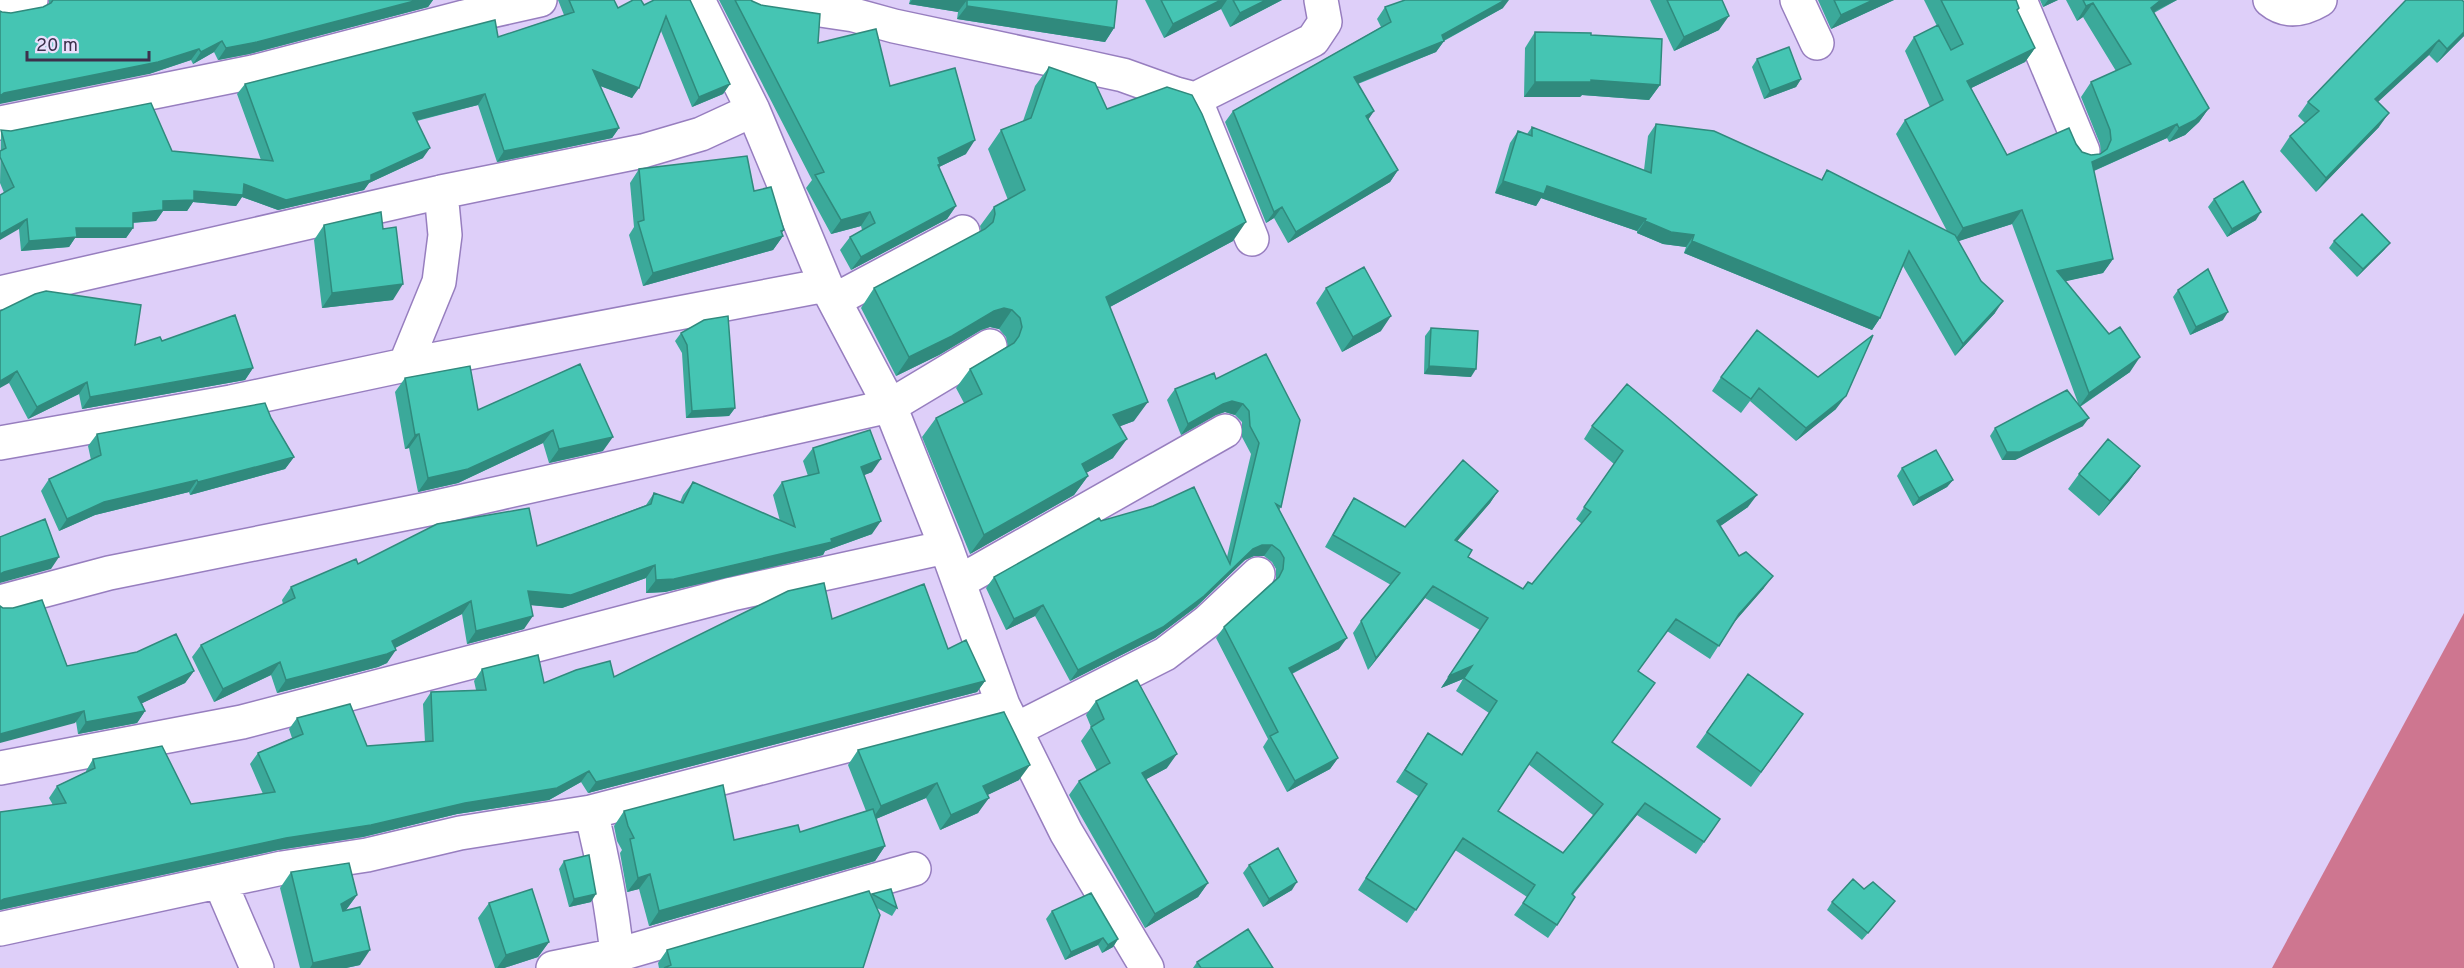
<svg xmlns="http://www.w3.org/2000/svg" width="2464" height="968" font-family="Overpass,sans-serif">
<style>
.water{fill:#ce7690}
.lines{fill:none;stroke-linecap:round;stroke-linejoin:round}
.minor-casing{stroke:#977ebf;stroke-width:36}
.minor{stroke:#fff;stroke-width:33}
.wall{fill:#3ba99a;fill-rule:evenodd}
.shaded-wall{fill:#308a7d}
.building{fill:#45c5b3;stroke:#308a7d;stroke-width:1.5;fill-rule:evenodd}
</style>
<rect width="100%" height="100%" fill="#decff9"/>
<path class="water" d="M2464 613V968H2272Z"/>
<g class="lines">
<defs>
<path id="minor" d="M698 0 753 110 826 285 890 406 946 547 1003 705 1066 832 1147 968
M754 0 854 15 894 26 1077 65 1123 75 1176 94 1195 99 1252 239
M1797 0 1817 43
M2020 0 2083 151
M2270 0C2287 14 2303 10 2320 0
M0 6 31 0
M1195 99 1313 40 1325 22 1321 0
M0 123 253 72 464 17 540 0
M0 293 441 192 643 151 701 134 753 110
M835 300 963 232
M405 365 439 282 445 235 441 192
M0 443 231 402 405 365 826 285
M959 582 1225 431
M0 602 109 573 428 509 890 406 990 346
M1015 730 1165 654 1208 621 1258 574
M0 768 242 722 732 594 946 547
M591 812C603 860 612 906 617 955
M220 882 257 968
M0 929 282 868 367 855 460 833 591 812 1003 705
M553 968 617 955 914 869"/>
</defs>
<use href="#minor" class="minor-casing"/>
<use href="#minor" class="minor"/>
</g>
<path class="wall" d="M49 0H433L428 7 249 54 218 60 214 52 193 64 191 60 149 74 2 12 11 13 43 7 49 4Z
M558 0H614L618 8 644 5 654 0 730 84 723 94 692 107 661 31 632 98 600 86 619 128 612 138 497 162 478 105 417 121 423 158 369 183 364 190 278 210 242 197 236 206 193 202 187 211H163L156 221 133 223V228L126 238H75L69 247 21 251 19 229 0 183 1 130 172 151 261 160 237 94 245 84 498 37 564 15Z
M719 0H751L818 43 890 86 966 154 939 167 956 206 947 219 851 270 840 250 850 237 862 230 861 226 831 234 806 188 812 180Z
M910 0H1117L1114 28 1105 42 957 19 958 12 909 4Z
M1145 0H1282L1230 27 1221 9 1164 38Z
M1650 0H1722L1719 30 1674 51Z
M1818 0H1894L1831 29Z
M1924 0H2016L2017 11 2035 48 2025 62 1971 88 2007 155 2076 144 2082 152 2091 155 2100 154 2101 153 2100 144 2081 97 2091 82 2116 71 2083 17 2077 21 2066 0H2177L2154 13 2209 108 2199 122 2185 135 2169 142 2167 138 2094 171 2113 259 2103 273 2065 281 2130 372 2080 407 2083 426 2015 460H2002L1990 436 1995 428 2078 403 2012 224 1958 241 1995 313 1955 356 1903 266 1880 318 1872 330 1684 253 1686 247 1663 244 1637 233V231L1541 198 1536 206 1495 193 1510 143 1518 131 1527 134 1532 127 1644 170 1648 136 1656 124 1821 180 1827 170 1947 231 1896 134 1905 120 1930 107 1905 51 1914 37 1937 26Z
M2040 0H2058L2043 7Z
M2464 2V36L2437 63 2429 55 2377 102 2379 127 2316 192 2280 151 2290 136 2305 123 2298 116 2308 102Z
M1385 7 1503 8 1444 41 1436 52 1358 84 1374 111 1368 119 1398 170 1390 182 1288 243 1274 218 1266 223 1225 122 1233 111 1381 27 1377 19Z
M1535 32 1591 35 1660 85 1649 100 1582 95 1580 97H1524L1525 48Z
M1757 59 1801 79 1796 87 1764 99 1752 67Z
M1049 67 1107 109 1233 241 1110 307 1134 421 1120 426 1113 458 1086 473 1088 476 1074 495 970 554 922 437 936 418 964 403 956 388 970 369 1008 346 1006 337 999 329 990 327 981 330 939 355 896 376 861 308 874 288 981 231 980 226 994 207 1008 200 988 149 1001 130 1023 121 1035 86Z
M639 169 754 191 783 236 773 250 643 286 629 235 634 227 630 183Z
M2214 199 2256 220 2227 237 2208 207Z
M324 225 383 229 393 300 322 308 314 240Z
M2334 241 2390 243 2384 250 2357 277 2329 248Z
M1326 288 1381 331 1342 352 1316 303Z
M2178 290 2223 320 2190 335 2173 297Z
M35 294 135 345 162 341 253 368 245 380 82 409 79 394 28 419 9 383Z
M1431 328 1471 377 1424 374 1425 336Z
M681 333 735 408 729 416 686 418 682 353 675 341Z
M1266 354 1281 507 1279 510 1339 649 1292 674 1338 758 1330 769 1287 792 1263 747 1268 739 1216 638 1224 627 1276 579V569L1272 562 1264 556H1254L1245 560 1196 607 1155 638 1070 681 1035 616 1006 630 986 588 994 577 1101 521 1227 557 1251 454 1242 437V422L1235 415 1225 412 1216 415 1181 435 1167 400 1175 389 1216 379Z
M580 364 603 451 549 463 543 443 458 483 418 492 409 448 405 449 395 392 405 378 478 410Z
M1721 377 1836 409 1796 441 1750 401 1741 413 1712 391Z
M271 418 294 457 285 469 190 495 189 492 95 515 59 531 41 491 49 479 91 460 88 446 97 434Z
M1592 426 1748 507 1720 526 1739 556 1764 588 1733 623 1710 659 1667 631 1638 671 1612 742 1720 819 1696 854 1637 815 1573 895 1557 925 1548 938 1514 915 1527 897 1455 850 1407 923 1358 890 1418 796 1396 782 1428 733 1461 755 1489 713 1456 691 1463 679 1441 688 1480 630 1425 598 1368 670 1353 633 1361 621 1391 585 1325 547 1346 510 1354 498 1405 527 1498 491 1490 503 1457 541 1468 557 1523 589 1532 584 1582 524 1576 519 1614 464 1584 439ZM1528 764 1593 815 1563 853 1498 811Z
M813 448 872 472 864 475 872 534 825 551 823 555 665 592 646 593V578L562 608 531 605 524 629 467 644 462 614 395 648 387 663 378 667 277 693 271 675 214 702 192 657 201 645 283 604 282 600 291 587 358 564 537 546 646 505 654 493 680 502 683 495 693 482 780 521 773 495 782 482 808 476 803 461Z
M2140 466 2129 481 2099 516 2068 489 2079 474Z
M1902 468 1953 480 1947 487 1913 506 1897 476Z
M832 619 948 649 985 681 977 692 588 793 581 782 549 800 457 814 363 837 278 850 0 910V812L53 805 49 798 57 786 86 772V771L93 759 191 804 263 794 250 764 258 753 292 738 289 729 297 718 367 746 425 742 423 704 431 692 476 690 474 681 482 669 544 683 614 677Z
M67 666 194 671 185 683 142 703 145 711 137 723 78 734Z
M1748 674 1803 714 1751 787 1696 747Z
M1096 701 1167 768 1146 779 1208 883 1198 897 1145 928 1069 795 1079 781 1097 771 1081 741 1091 727 1086 715Z
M858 750 1019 780 987 795 978 813 940 830 926 798 876 819 885 846 875 861 649 926 639 889 627 892 620 853 622 850 617 841 614 826 624 811 734 840 800 832 866 811 848 765Z
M564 861 591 902 569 907 559 869Z
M1249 865 1292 890 1263 907 1243 873Z
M291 872 357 895 346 910 360 965 346 968H300L280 888Z
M872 894 897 908 892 916 877 908 863 968H659L658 963 667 950 871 896Z
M1832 902 1889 909 1862 940 1827 910Z
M489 903 549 942 538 957 504 968H495L478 918Z
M1052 911 1118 939 1113 947 1102 953 1098 945 1065 960 1046 919Z
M1197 962 1273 968H1193Z"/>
<path class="shaded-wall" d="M418 0H433L428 7 249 54 218 60 226 48Z
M912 0H967L958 12 909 4Z
M1221 0H1227L1221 9 1164 38 1173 24Z
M1266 0H1282L1230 27 1240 13Z
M1505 0H1509L1503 8 1441 42 1444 41 1436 52 1346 88 1354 77 1442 35Z
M1873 0H1894L1831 29 1841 15Z
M2048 0H2058L2043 7Z
M2161 0H2177L2157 10 2141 22 2151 8Z
M2093 3 2083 17 2077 21 2086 6Z
M967 6 1114 28 1105 42 957 19Z
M1729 16 1719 30 1674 51 1684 37Z
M2464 32V36L2437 63 2447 49Z
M2439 40 2429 55 2365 114 2375 99Z
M222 41 214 52 193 64 201 52Z
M2035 48 2025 62 1957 95 1967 81Z
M199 49 191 60 149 74 0 104V96L4 93Z
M593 70 639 88 632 98 585 80Z
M1801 79 1796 87 1764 99 1770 91Z
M1591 80 1660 85 1649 100 1582 95 1580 97H1524L1535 82Z
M730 84 723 94 692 107 699 97Z
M485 94 478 105 406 123 413 113Z
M2209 108 2199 122 2185 135 2169 142 2179 128Z
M1374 111 1366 123V116Z
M2389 113 2379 127 2316 192 2326 178Z
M2177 124 2167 138 2082 176 2092 162Z
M619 128 612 138 497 162 504 151Z
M975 140 966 154 937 168 938 158Z
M430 148 423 158 369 183 364 190 278 210 242 197 236 206 193 202 187 211H163L156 221 126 223 133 213 163 201 194 191 244 184 371 175Z
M1398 170 1390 182 1288 243 1296 232Z
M1503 181 1547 186 1646 219 1637 231 1541 198 1536 206 1495 193Z
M956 206 947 219 851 270 861 257Z
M1282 207 1274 218 1266 223 1274 212Z
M2022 210 2012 224 1953 243 1963 228Z
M870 212 861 226 831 234 841 220Z
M2261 212 2256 220 2227 237 2232 229Z
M27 219 19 229 0 240V234Z
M1645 221 1694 235 1686 247 1663 244 1637 233Z
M1246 222 1233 241 1093 316 1106 297Z
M76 228H133L126 238H75L69 247 21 251 29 241Z
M784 230 778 238 783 236 773 250 643 286 653 273Z
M1692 241 1880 318 1872 330 1684 253Z
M2390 243 2384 250 2357 277 2363 269Z
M2113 259 2103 273 2049 285 2057 271Z
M403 284 393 300 322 308 332 293Z
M2003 301 1995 313 1955 356 1963 344Z
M1004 308 1012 310 999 329 990 327 981 330 939 355 896 376 909 357 994 311Z
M2228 312 2223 320 2190 335 2196 327Z
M1391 316 1381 331 1342 352 1353 337Z
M2140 357 2130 372 2079 407 2089 393Z
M1429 366 1476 369 1471 377 1424 374Z
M253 368 245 380 82 409 90 397Z
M17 371 9 383 0 388V381Z
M87 382 79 394 28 419 37 407Z
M1846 396 1836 409 1796 441 1806 428Z
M1232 401 1243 404 1235 415 1225 412 1216 415 1181 435 1188 424 1223 404Z
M1148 402 1134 421 1100 434 1113 415Z
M735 408 729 416 686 418 692 411Z
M2089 418 2083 426 2015 460H2002L2007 452Z
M553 430 543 443 458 483 418 492 428 478Z
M419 434 409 448 405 449 415 435Z
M613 437 603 451 549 463 559 449Z
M1127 439 1113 458 1068 483 1082 464Z
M294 457 285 469 190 495 198 482Z
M881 459 872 472 852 480 861 467Z
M2140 466 2129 481 2099 516 2110 501Z
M1088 476 1074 495 970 554 984 535Z
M197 480 189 492 95 515 59 531 67 519 104 502Z
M1953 480 1947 487 1913 506 1919 498Z
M1498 491 1490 503 1447 553 1455 540Z
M1757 495 1748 507 1709 534 1717 521Z
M881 521 872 534 825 551 823 555 665 592 646 593 656 580 831 539Z
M1262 545H1272L1264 556H1254L1245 560 1196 607 1155 638 1070 681 1078 670 1253 549Z
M59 557 51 569 0 583V574L4 572Z
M655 565 646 578 562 608 519 604 528 591Z
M1773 576 1764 588 1731 626 1739 614Z
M1433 586 1425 598 1368 670 1376 658Z
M471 601 462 614 383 654 392 641Z
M1043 605 1035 616 1006 630 1014 619Z
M533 616 524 629 467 644 476 631Z
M1347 638 1339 649 1281 679 1289 668Z
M396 650 387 663 378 667 277 693 286 680Z
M280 662 271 675 214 702 223 689Z
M1472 666 1463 679 1441 688 1449 676Z
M194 671 185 683 130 709 138 697Z
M985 681 977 692 588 793 596 782Z
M84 711 75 723 0 743V734Z
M145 711 137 723 78 734 86 722Z
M1177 754 1167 768 1132 787 1142 773Z
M1338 758 1330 769 1287 792 1295 781Z
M1030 765 1019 780 973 802 983 786Z
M589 771 581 782 549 800 457 814 363 837 278 850 0 910V901L4 899Z
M937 783 926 798 871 821 881 806Z
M989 798 978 813 940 830 951 815Z
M1645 803 1637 815 1563 906 1572 894Z
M885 846 875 861 649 926 659 911Z
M650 874 639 889 627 892 638 878Z
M1297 882 1292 890 1263 907 1269 899Z
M1208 883 1198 897 1145 928 1155 914Z
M596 894 591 902 569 907 574 899Z
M357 895 346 910 330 919 341 904Z
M1103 938 1098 945 1065 960 1071 952Z
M1118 939 1113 947 1102 953 1108 945Z
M549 942 538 957 504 968H497L506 955Z
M370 950 360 965 346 968H310L313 963Z"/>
<path class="building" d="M53 0H418L257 42 226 48 222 41 201 52 199 49 158 62 4 93 0 96V11L2 12 11 13 43 7 51 3Z
M569 0H614L618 8 633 0H641L644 5 654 0H690L730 84 699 97 666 16 639 88 593 70 619 128 504 151 485 94 413 113 430 148 371 175V180L286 200 244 184 243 195 194 191V200L163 201V210L133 213V228H76L77 237 29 241 27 219 0 234V195L14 187 0 157V151L6 148 1 130 11 131 151 103 172 151 273 161 245 84 495 20 498 37 574 12Z
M735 0H751L752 1 761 5 820 14 818 43 876 29 890 86 955 68 975 140 938 158 940 164 938 165 956 206 861 257 850 237 875 223 870 212 841 220 815 175 824 172Z
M967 0H1117L1114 28 967 6Z
M1161 0H1221L1173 24Z
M1233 0H1266L1240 13Z
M1405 0H1505L1442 35 1444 41 1354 77 1374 111 1366 116 1398 170 1296 232 1282 207 1274 212 1233 111 1391 22 1385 7Z
M1667 0H1722L1729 16 1684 37Z
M1834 0H1873L1841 15Z
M1941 0H2016L2019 8 2017 10 2035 48 1967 81 2007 155 2069 128 2076 144 2082 152 2091 155 2100 154 2107 149 2111 140 2110 130 2091 82 2131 64 2093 3 2086 6 2083 0H2161L2151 8 2209 108 2195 120 2179 128 2177 124 2092 162 2113 259 2057 271 2109 334 2120 327 2140 357 2089 393 2022 210 1963 228 1905 120 1943 100 1914 37 1938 25 1951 50 1963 44Z
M2406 0H2462L2464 2V32L2447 49 2439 40 2375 99 2389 113 2326 178 2290 136 2319 111 2308 102Z
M1535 32 1591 33V35L1662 39 1660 85 1591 80V82H1535Z
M1789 47 1801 79 1770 91 1757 59Z
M1049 67 1095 83 1107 109 1167 87 1192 95 1202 114 1246 222 1106 297 1148 402 1113 415 1127 439 1082 464 1088 476 984 535 936 418 982 394 970 369 1014 343 1019 336 1022 327 1020 318 1012 310 1004 308 994 311 952 336 909 357 874 288 985 229 993 222 995 214 994 207 1025 190 1001 130 1031 118Z
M1656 124 1714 131 1822 180 1827 170 1955 235 1981 281 2003 301 1963 344 1909 251 1880 318 1692 241 1694 235 1671 232 1645 221 1646 219 1547 186 1544 194 1503 181 1518 131 1532 136V127L1651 173Z
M747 156 754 191 771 187 784 230 781 231 783 236 653 273 638 222 644 220 639 169Z
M2243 181 2261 212 2232 229 2214 199Z
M381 212 383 229 396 227 403 284 332 293 324 225Z
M2362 214 2390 243 2363 269 2334 241Z
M1364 267 1391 316 1353 337 1326 288Z
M2208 269 2228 312 2196 327 2178 290Z
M46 291 141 305 135 345 160 337 162 341 235 315 253 368 90 397 87 382 37 407 17 371 0 381V311L35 294Z
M728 316 735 408 692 411 687 345 681 333 704 320Z
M1431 328 1478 331 1476 369 1429 366Z
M1757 330 1818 377 1873 335 1846 396 1806 428 1759 388 1751 399 1721 377Z
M1266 354 1300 420 1281 507 1276 504 1347 638 1289 668 1338 758 1295 781 1270 736 1278 732 1224 627 1279 577 1283 569 1284 558 1280 551 1272 545H1262L1253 549 1204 596 1163 627 1078 670 1043 605 1014 619 994 577 1099 518 1101 521 1153 506 1194 487 1230 564 1259 443 1250 426 1249 411 1243 404 1232 401 1223 404 1188 424 1175 389 1214 373 1216 379Z
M580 364 613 437 559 449 553 430 468 469 428 478 419 434 415 435 405 378 470 366 478 410Z
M1627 384 1670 420 1757 495 1717 521 1739 556 1746 552 1773 576 1739 614 1719 646 1676 619 1638 671 1655 683 1612 742 1720 819 1704 842 1645 803 1572 894 1575 897 1557 925 1523 903 1535 885 1463 838 1416 910 1366 878 1427 784 1405 770 1428 733 1462 755 1497 701 1464 678 1472 666 1449 676 1488 618 1433 586 1376 658 1361 621 1400 573 1333 535 1354 498 1405 527 1463 460 1498 491 1455 540 1472 550 1468 557 1523 589 1528 582 1532 584 1591 512 1584 507 1623 451 1592 426ZM1537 752 1603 804 1563 853 1498 811Z
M2067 390 2089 418 2020 452H2007L1995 428Z
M265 403 271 418 294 457 198 482 197 480 104 502 67 519 49 479 101 455 97 434Z
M870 430 881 459 861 467 881 521 831 539 832 542 674 579 656 580 655 565 571 595 528 591 533 616 476 631 471 601 392 641 396 650 387 654 286 680 280 662 223 689 201 645 295 598 291 587 356 559 358 564 437 524 529 508 537 546 651 504 654 493 683 503 693 482 795 527 782 482 819 473 813 448Z
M2108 439 2140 466 2110 501 2079 474Z
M1936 450 1953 480 1919 498 1902 468Z
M45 519 59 557 4 572 0 574V536V537Z
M824 583 832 619 924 584 948 649 966 640 985 681 596 782 589 771 557 788 465 803 371 825 286 838 4 899 0 901V812L66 803 57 786 95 768 93 759 162 746 191 804 275 792 258 753 303 734 297 718 350 704 367 746 433 741 431 692 486 690 482 669 538 655 544 683 576 670 610 661 614 677 788 591Z
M42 600 67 666 137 652 176 634 194 671 138 697 145 711 86 722 84 711 0 734V606L3 608H13Z
M1748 674 1803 714 1761 772 1707 732Z
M1137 680 1177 754 1142 773 1208 883 1155 914 1079 781 1110 763 1091 727 1104 719 1096 701Z
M1004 712 1030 765 983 786 989 798 951 815 937 783 881 806 858 750Z
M723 785 734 840 798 825 800 832 873 809 885 846 659 911 650 874 638 878 630 839 634 838 628 826 624 811Z
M1278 848 1297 882 1269 899 1249 865Z
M589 855 596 894 574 899 564 861Z
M349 863 357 895 341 904 343 911 360 907 370 950 313 963 291 872Z
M1853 879 1864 889 1873 882 1895 901 1868 933 1832 902Z
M532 889 549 942 506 955 489 903Z
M891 889 897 908 872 894Z
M869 891 880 915 863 968H664L671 965 667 950Z
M1091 893 1118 939 1108 945 1103 938 1071 952 1052 911Z
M1248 929 1273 968H1201L1197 962Z"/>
<path d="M27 51v9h122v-9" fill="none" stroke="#3c314c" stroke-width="3"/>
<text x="36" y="51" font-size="18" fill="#3c314c" stroke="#e9dffc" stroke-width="4.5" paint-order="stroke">20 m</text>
</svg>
